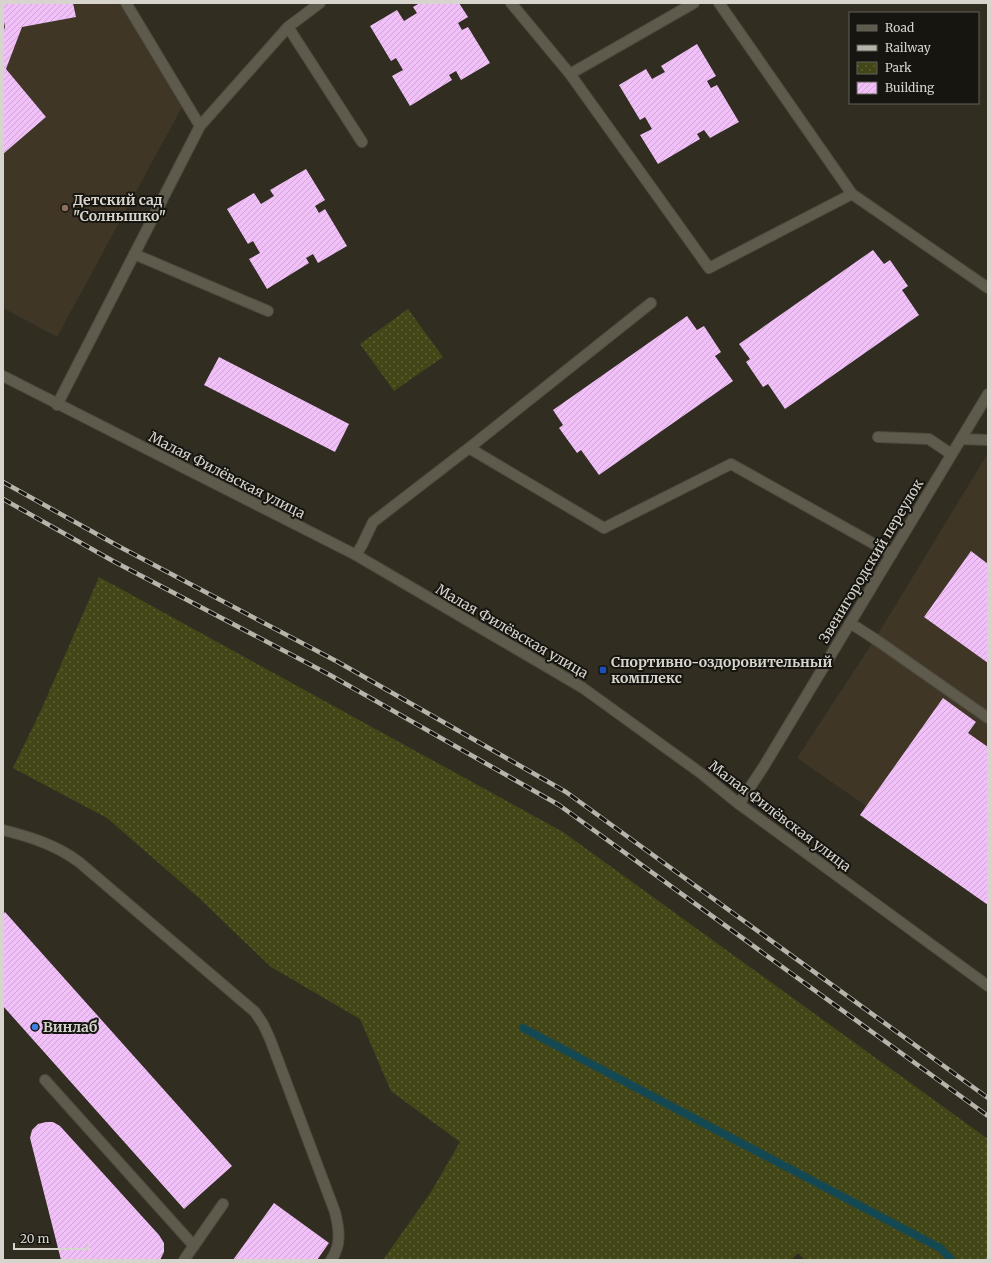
<svg xmlns="http://www.w3.org/2000/svg" width="991" height="1263" font-family="Merriweather,serif">
<style>
.education{fill:#3f3626}
.park{fill:url(#park-dots)}
.lines{fill:none;stroke-linecap:round;stroke-linejoin:round}
.stream{stroke:#144852;stroke-width:8}
.building{fill:url(#building-hatch)}
.service-casing{stroke:#4e4a40;stroke-width:12}
.minor-casing{stroke:#4e4a40;stroke-width:12}
.tertiary-casing{stroke:#4e4a40;stroke-width:12}
.service{stroke:#5e5a4c;stroke-width:10}
.minor{stroke:#5e5a4c;stroke-width:10}
.tertiary{stroke:#5e5a4c;stroke-width:10}
.rail-casing{stroke:#b7b4ab;stroke-width:4.5}
.rail{stroke:#171510;stroke-width:3;stroke-dasharray:9;stroke-linecap:butt}
.education-dot{fill:#8d6e63;stroke:#171510;stroke-width:1.5}
.transit-dot{fill:#1a4fb4;stroke:#171510;stroke-width:1.5}
.shop-dot{fill:#3f7fe0;stroke:#171510;stroke-width:1.5}
.labels{text-anchor:middle;stroke-width:4;stroke-linejoin:round;paint-order:stroke}
.poi-label{font-size:14px;font-weight:bold;fill:#d6d4cc;stroke:#171510;text-anchor:start}
.street-label{font-size:14px;fill:#d6d4cc;stroke:#171510}
</style>
<defs>
<pattern id="park-dots" width="8" height="8" patternUnits="userSpaceOnUse"><rect width="8" height="8" fill="#434718"/><path d="M2 2h.1M6 6h.1" fill="none" stroke="#5d6138" stroke-width="1.8" stroke-linecap="round"/></pattern>
<pattern id="building-hatch" width="6" height="6" patternUnits="userSpaceOnUse"><rect width="6" height="6" fill="#f1c0f9"/><path d="M-1 1l2-2M0 6l6-6M5 7l2-2" fill="none" stroke="#cea6d3"/></pattern>
</defs>
<rect width="100%" height="100%" fill="#312d21"/>
<path class="education" d="M3 3H119L182 107 57 337 3 308Z
M988 453V905L860 815 866 806 797 758 875 639Z"/>
<path class="park" d="M408 309 443 357 394 391 360 344Z
M99 577 563 832 988 1139V1260H805L798 1253 791 1260H383L431 1192 460 1142 391 1091 360 1019 271 967 199 898 107 818 13 768 42 708Z"/>
<g class="lines">
<path class="stream" d="M523 1028 940 1248 952 1260"/>
</g>
<path class="building" d="M3 3H73L76 17 22 27 6 69 46 117 3 154V33L5 27 3 16Z
M420 3H459L468 17 458 23 462 30 468 27 490 63 461 80 456 71 449 75 452 80 410 106 392 76 403 70 396 58 391 61 370 26 397 10 404 21 417 13 413 7Z
M697 44 716 76 707 81 711 88 717 85 739 122 710 138 704 130 697 134 700 139 658 164 640 135 652 129 645 117 640 120 619 85 646 69 652 79 665 72 661 66Z
M306 169 325 200 315 206 319 213 325 209 347 246 318 263 313 254 306 258 309 263 267 289 249 259 260 253 253 241 248 244 227 209 254 193 261 204 274 196 270 190Z
M873 250 884 264 890 260 908 286 902 290 919 315 785 409 768 384 763 387 746 362 750 359 739 344Z
M687 316 697 330 704 326 721 352 715 356 733 381 599 475 581 450 577 453 559 428 563 425 553 410Z
M219 357 349 424 335 452 204 385Z
M971 551 988 564V663L924 617Z
M943 698 976 722 968 733 988 747V905L860 815Z
M5 912 232 1166 184 1209 3 1006V914Z
M46 1122H53L60 1126 159 1235 164 1243V1252L160 1260H61L30 1138 32 1130 38 1124Z
M274 1203 329 1243 317 1260H233Z"/>
<g class="lines">
<defs>
<path id="service" d="M126 3 200 126
M511 3 570 74
M694 3 570 74 709 268 852 194
M719 3 852 194 988 288
M288 27 362 142
M134 254 268 311
M57 405 200 126 288 27 320 3
M878 437 929 439 951 454
M961 439 988 440
M469 448 604 528 731 464 892 554
M356 555 362 545 373 522 469 448 651 303
M850 623 875 639 988 718
M3 830C31 837 56 845 79 862L255 1012 263 1024 270 1039 335 1212C339 1228 342 1245 331 1260
M45 1080 194 1246
M184 1260 223 1204"/>
<path id="minor" d="M739 804 764 766 988 394"/>
<path id="tertiary" d="M3 376 356 555 583 688 702 774 739 804 988 986"/>
</defs>
<use href="#service" class="service-casing"/>
<use href="#minor" class="minor-casing"/>
<use href="#tertiary" class="tertiary-casing"/>
<use href="#service" class="service"/>
<use href="#minor" class="minor"/>
<use href="#tertiary" class="tertiary"/>
<defs>
<path id="rail" d="M3 482 120 547 338 662 566 792 988 1098
M3 499 113 561 330 675 559 805 988 1116"/>
</defs>
<use href="#rail" class="rail-casing"/>
<use href="#rail" class="rail"/>
</g>
<circle class="education-dot" cx="65" cy="208" r="4"/>
<rect class="transit-dot" x="599" y="666" width="8" height="8" rx="2"/>
<circle class="shop-dot" cx="35" cy="1027" r="4"/>
<g class="labels">
<g class="poi-label">
<text x="73" y="205">Детский сад<tspan x="73" dy="16">"Солнышко"</tspan></text>
<text x="611" y="667">Спортивно-оздоровительный<tspan x="611" dy="16">комплекс</tspan></text>
<text x="43" y="1032">Винлаб</text>
</g>
<g class="street-label">
<text transform="translate(227 475) rotate(27)" y="5">Малая Филёвская улица</text>
<text transform="translate(871 561) rotate(-59)" y="5">Звенигородский переулок</text>
<text transform="translate(512 631) rotate(30)" y="5">Малая Филёвская улица</text>
<text transform="translate(780 816) rotate(37)" y="5">Малая Филёвская улица</text>
</g>
</g>
<rect width="991" height="1263" fill="none" stroke="#d6d4cc" stroke-width="8"/>
<rect x="849" y="12" width="130" height="92" fill="#171510" stroke="#63615b"/>
<rect x="857" y="25" width="20" height="6" fill="#5e5a4c" stroke="#63615b"/>
<text x="885" y="32" font-size="12" fill="#d6d4cc">Road</text>
<rect x="857" y="45" width="20" height="6" fill="#b7b4ab" stroke="#63615b"/>
<text x="885" y="52" font-size="12" fill="#d6d4cc">Railway</text>
<rect x="857" y="62" width="20" height="12" fill="url(#park-dots)" stroke="#63615b"/>
<text x="885" y="72" font-size="12" fill="#d6d4cc">Park</text>
<rect x="857" y="82" width="20" height="12" fill="url(#building-hatch)" stroke="#63615b"/>
<text x="885" y="92" font-size="12" fill="#d6d4cc">Building</text>
<path d="M14 1243v6h75v-6" fill="none" stroke="#d6d4cc" stroke-width="2"/>
<text x="20" y="1243" font-size="12" fill="#d6d4cc" stroke="#171510" stroke-width="3" paint-order="stroke">20 m</text>
</svg>
